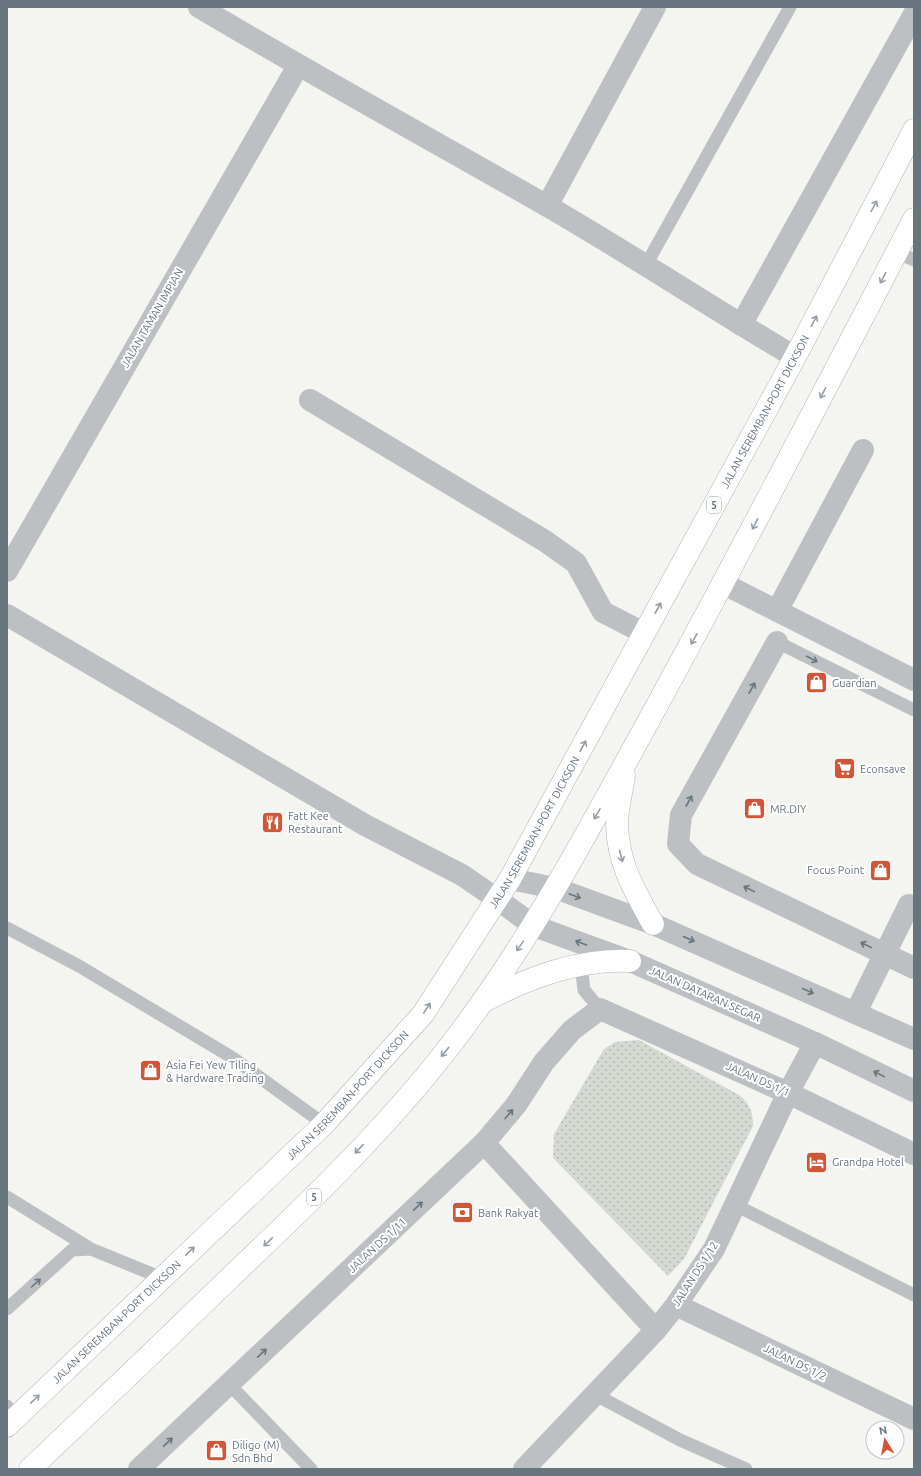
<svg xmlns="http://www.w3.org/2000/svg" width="921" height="1476" font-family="Ubuntu,sans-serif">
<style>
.grass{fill:url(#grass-dots)}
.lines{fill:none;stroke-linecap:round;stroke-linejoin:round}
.trunk-casing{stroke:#b0b3b6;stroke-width:23}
.service{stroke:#bcc0c3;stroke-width:13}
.minor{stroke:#bcc0c3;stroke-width:22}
.tertiary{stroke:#bcc0c3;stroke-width:22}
.trunk{stroke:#fff;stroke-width:22}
.oneway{stroke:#959ea5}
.oneway2{stroke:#67757f}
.labels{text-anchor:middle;stroke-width:4;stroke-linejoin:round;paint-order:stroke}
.shield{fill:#fff;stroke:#959ea5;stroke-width:1}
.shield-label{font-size:10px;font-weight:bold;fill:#67757f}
.street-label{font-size:11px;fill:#67757f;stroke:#fff}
.poi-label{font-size:11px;fill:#67757f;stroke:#fff;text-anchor:start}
</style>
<defs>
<pattern id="grass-dots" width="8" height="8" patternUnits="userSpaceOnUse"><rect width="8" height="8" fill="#d4d9d1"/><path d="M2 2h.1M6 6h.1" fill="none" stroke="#b0b5af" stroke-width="1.8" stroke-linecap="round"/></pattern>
</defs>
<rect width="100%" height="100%" fill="#f4f4f1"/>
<path class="grass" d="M639 1040 739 1095C750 1103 753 1113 753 1126L684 1259 668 1276 553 1158 554 1134 604 1049 615 1042Z"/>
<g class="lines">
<defs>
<g id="trunk">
<path d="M624 775C622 791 617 808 617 824 618 864 634 890 653 924"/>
<path d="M484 1001C530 977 578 959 630 961"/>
<path id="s1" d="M7 1426 324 1124 423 1014 510 879 795 357 914 130"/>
<path d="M30 1469C100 1403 169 1337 238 1270 311 1201 384 1130 446 1051 526 949 587 833 649 720 740 554 827 386 914 219"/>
</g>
</defs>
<use href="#trunk" class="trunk-casing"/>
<path class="service" d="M897 252 914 260
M646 265 790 7
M777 642 914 710
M7 928 79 966 233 1058 324 1124
M581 964 584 990 600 1009
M7 1197 91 1249
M735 1205 914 1295
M7 1309 72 1250 91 1249 162 1278
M229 1384 311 1469
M596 1395 680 1440 746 1469
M7 1406 14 1419"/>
<path class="minor" d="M199 7C315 76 432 140 549 207 632 255 712 308 795 357
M547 206 655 7
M741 325 914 14
M310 400 545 541 576 563 603 612 644 633
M7 571 298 66
M724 584 914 680
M777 611 863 450
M7 615 365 825 462 875 497 899
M777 642 681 815 678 844 697 864 914 968
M856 1012 909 905
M484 1143 656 1330
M676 1305 914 1419
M139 1469 484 1143 516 1105 544 1062 572 1030 600 1009 788 1093 914 1154
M524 1469 656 1330 676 1305 714 1249 788 1093 815 1043"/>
<path class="tertiary" d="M510 879 555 888 653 924 914 1039
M497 899 534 926 630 961 815 1043 914 1091"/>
<use href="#trunk" class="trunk"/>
</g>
<defs><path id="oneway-shaft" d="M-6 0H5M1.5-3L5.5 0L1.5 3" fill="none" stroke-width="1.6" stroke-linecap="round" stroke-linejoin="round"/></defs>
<g class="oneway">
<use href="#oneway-shaft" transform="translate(874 206) rotate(-62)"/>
<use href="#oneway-shaft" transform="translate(883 278) rotate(118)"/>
<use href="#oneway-shaft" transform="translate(814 321) rotate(-62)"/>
<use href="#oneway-shaft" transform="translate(823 393) rotate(118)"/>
<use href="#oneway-shaft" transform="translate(755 524) rotate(117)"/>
<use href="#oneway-shaft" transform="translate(658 608) rotate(-61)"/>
<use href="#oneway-shaft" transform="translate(694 639) rotate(119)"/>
<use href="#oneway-shaft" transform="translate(583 746) rotate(-61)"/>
<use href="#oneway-shaft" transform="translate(597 814) rotate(120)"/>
<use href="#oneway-shaft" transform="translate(621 856) rotate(75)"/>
<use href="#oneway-shaft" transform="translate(520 946) rotate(125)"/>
<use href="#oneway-shaft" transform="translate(427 1008) rotate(-57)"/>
<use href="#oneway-shaft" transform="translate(445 1052) rotate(129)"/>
<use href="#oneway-shaft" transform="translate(359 1149) rotate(133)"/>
<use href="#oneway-shaft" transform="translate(268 1242) rotate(136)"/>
<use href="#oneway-shaft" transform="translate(190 1251) rotate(-44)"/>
<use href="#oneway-shaft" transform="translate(35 1399) rotate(-44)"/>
</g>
<g class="oneway2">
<use href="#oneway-shaft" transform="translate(812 659) rotate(27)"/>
<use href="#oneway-shaft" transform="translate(752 688) rotate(-61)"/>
<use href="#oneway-shaft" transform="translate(689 801) rotate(-61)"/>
<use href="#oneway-shaft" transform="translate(749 889) rotate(-154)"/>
<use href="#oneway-shaft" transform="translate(575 896) rotate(20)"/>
<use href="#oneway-shaft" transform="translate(689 939) rotate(24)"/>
<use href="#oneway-shaft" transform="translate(581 943) rotate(-160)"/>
<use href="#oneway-shaft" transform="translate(866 945) rotate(-154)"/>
<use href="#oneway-shaft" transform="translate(808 991) rotate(24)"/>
<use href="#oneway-shaft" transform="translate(879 1074) rotate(-154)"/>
<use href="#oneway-shaft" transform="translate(509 1114) rotate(-50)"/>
<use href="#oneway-shaft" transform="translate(418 1206) rotate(-43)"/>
<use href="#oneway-shaft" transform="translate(36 1283) rotate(-42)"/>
<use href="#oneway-shaft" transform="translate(262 1353) rotate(-43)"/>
<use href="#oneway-shaft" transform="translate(168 1442) rotate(-43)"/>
</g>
<defs>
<symbol id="shop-square" viewBox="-11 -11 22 22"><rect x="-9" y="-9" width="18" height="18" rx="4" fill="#cf5737" stroke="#fff"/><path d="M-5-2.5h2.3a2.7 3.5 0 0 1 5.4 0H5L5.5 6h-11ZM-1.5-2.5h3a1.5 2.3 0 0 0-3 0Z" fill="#fff"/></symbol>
<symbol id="supermarket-square" viewBox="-11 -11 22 22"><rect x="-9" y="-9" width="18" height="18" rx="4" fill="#cf5737" stroke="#fff"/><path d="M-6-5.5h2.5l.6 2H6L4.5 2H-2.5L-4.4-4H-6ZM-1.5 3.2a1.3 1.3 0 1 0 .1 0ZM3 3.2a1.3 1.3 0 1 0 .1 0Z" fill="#fff"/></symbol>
<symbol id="restaurant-square" viewBox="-11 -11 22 22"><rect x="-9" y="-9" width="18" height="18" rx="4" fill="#cf5737" stroke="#fff"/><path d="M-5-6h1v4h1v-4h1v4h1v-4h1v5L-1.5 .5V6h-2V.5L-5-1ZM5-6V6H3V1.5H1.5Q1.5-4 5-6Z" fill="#fff"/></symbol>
<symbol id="hotel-square" viewBox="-11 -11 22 22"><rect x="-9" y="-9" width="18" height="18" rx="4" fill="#cf5737" stroke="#fff"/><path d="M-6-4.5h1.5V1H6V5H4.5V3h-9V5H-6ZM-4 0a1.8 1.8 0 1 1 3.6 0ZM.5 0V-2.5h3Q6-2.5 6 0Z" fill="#fff"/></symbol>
<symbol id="bank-square" viewBox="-11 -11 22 22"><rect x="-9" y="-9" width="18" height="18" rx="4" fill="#cf5737" stroke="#fff"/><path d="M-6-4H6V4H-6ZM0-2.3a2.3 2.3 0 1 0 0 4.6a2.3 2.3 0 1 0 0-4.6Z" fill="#fff"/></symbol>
</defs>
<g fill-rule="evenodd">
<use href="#shop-square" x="804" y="670" width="25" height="25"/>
<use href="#supermarket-square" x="832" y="756" width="25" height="25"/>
<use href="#shop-square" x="742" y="796" width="25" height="25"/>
<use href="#restaurant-square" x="260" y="810" width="25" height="25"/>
<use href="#shop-square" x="868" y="858" width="25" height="25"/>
<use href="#shop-square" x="138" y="1058" width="25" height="25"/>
<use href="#hotel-square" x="804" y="1150" width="25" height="25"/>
<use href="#bank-square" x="450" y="1200" width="25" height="25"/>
<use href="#shop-square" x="204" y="1438" width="25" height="25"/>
</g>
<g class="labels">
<g class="shield">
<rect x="707" y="497" width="14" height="16" rx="3"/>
<rect x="307" y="1189" width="14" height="16" rx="3"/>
</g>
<g class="shield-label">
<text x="714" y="509">5</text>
<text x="314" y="1201">5</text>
</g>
<g class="street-label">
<text transform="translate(152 318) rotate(-60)" y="4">JALAN TAMAN IMPIAN</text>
<text dy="4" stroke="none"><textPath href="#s1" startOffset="1279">JALAN SEREMBAN-PORT DICKSON</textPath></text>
<text dy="4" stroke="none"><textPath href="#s1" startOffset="799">JALAN SEREMBAN-PORT DICKSON</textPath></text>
<text transform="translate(705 994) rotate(24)" y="4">JALAN DATARAN SEGAR</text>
<text transform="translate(758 1079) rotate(24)" y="4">JALAN DS 1/1</text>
<text dy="4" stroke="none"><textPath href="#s1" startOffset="475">JALAN SEREMBAN-PORT DICKSON</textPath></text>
<text transform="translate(377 1245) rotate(-43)" y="4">JALAN DS 1/11</text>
<text transform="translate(695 1274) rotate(-57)" y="4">JALAN DS 1/12</text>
<text dy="4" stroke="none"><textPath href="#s1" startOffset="151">JALAN SEREMBAN-PORT DICKSON</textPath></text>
<text transform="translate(795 1362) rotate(26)" y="4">JALAN DS 1/2</text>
</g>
<g class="poi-label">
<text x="832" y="687">Guardian</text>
<text x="860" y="773">Econsave</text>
<text x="770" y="813">MR.DIY</text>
<text x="288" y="820">Fatt Kee<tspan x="288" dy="13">Restaurant</tspan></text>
<text x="864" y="874" text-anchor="end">Focus Point</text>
<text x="166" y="1069">Asia Fei Yew Tiling<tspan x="166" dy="13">&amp; Hardware Trading</tspan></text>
<text x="832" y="1166">Grandpa Hotel</text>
<text x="478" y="1217">Bank Rakyat</text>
<text x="232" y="1449">Diligo (M)<tspan x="232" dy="13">Sdn Bhd</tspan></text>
</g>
</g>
<rect width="921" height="1476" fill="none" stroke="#67757f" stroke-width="16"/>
<g transform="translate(885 1440) rotate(349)"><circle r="19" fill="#ffffff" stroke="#c2c8cc"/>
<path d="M0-3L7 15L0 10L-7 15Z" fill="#cf5737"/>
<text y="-6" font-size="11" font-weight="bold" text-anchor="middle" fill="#67757f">N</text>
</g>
</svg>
